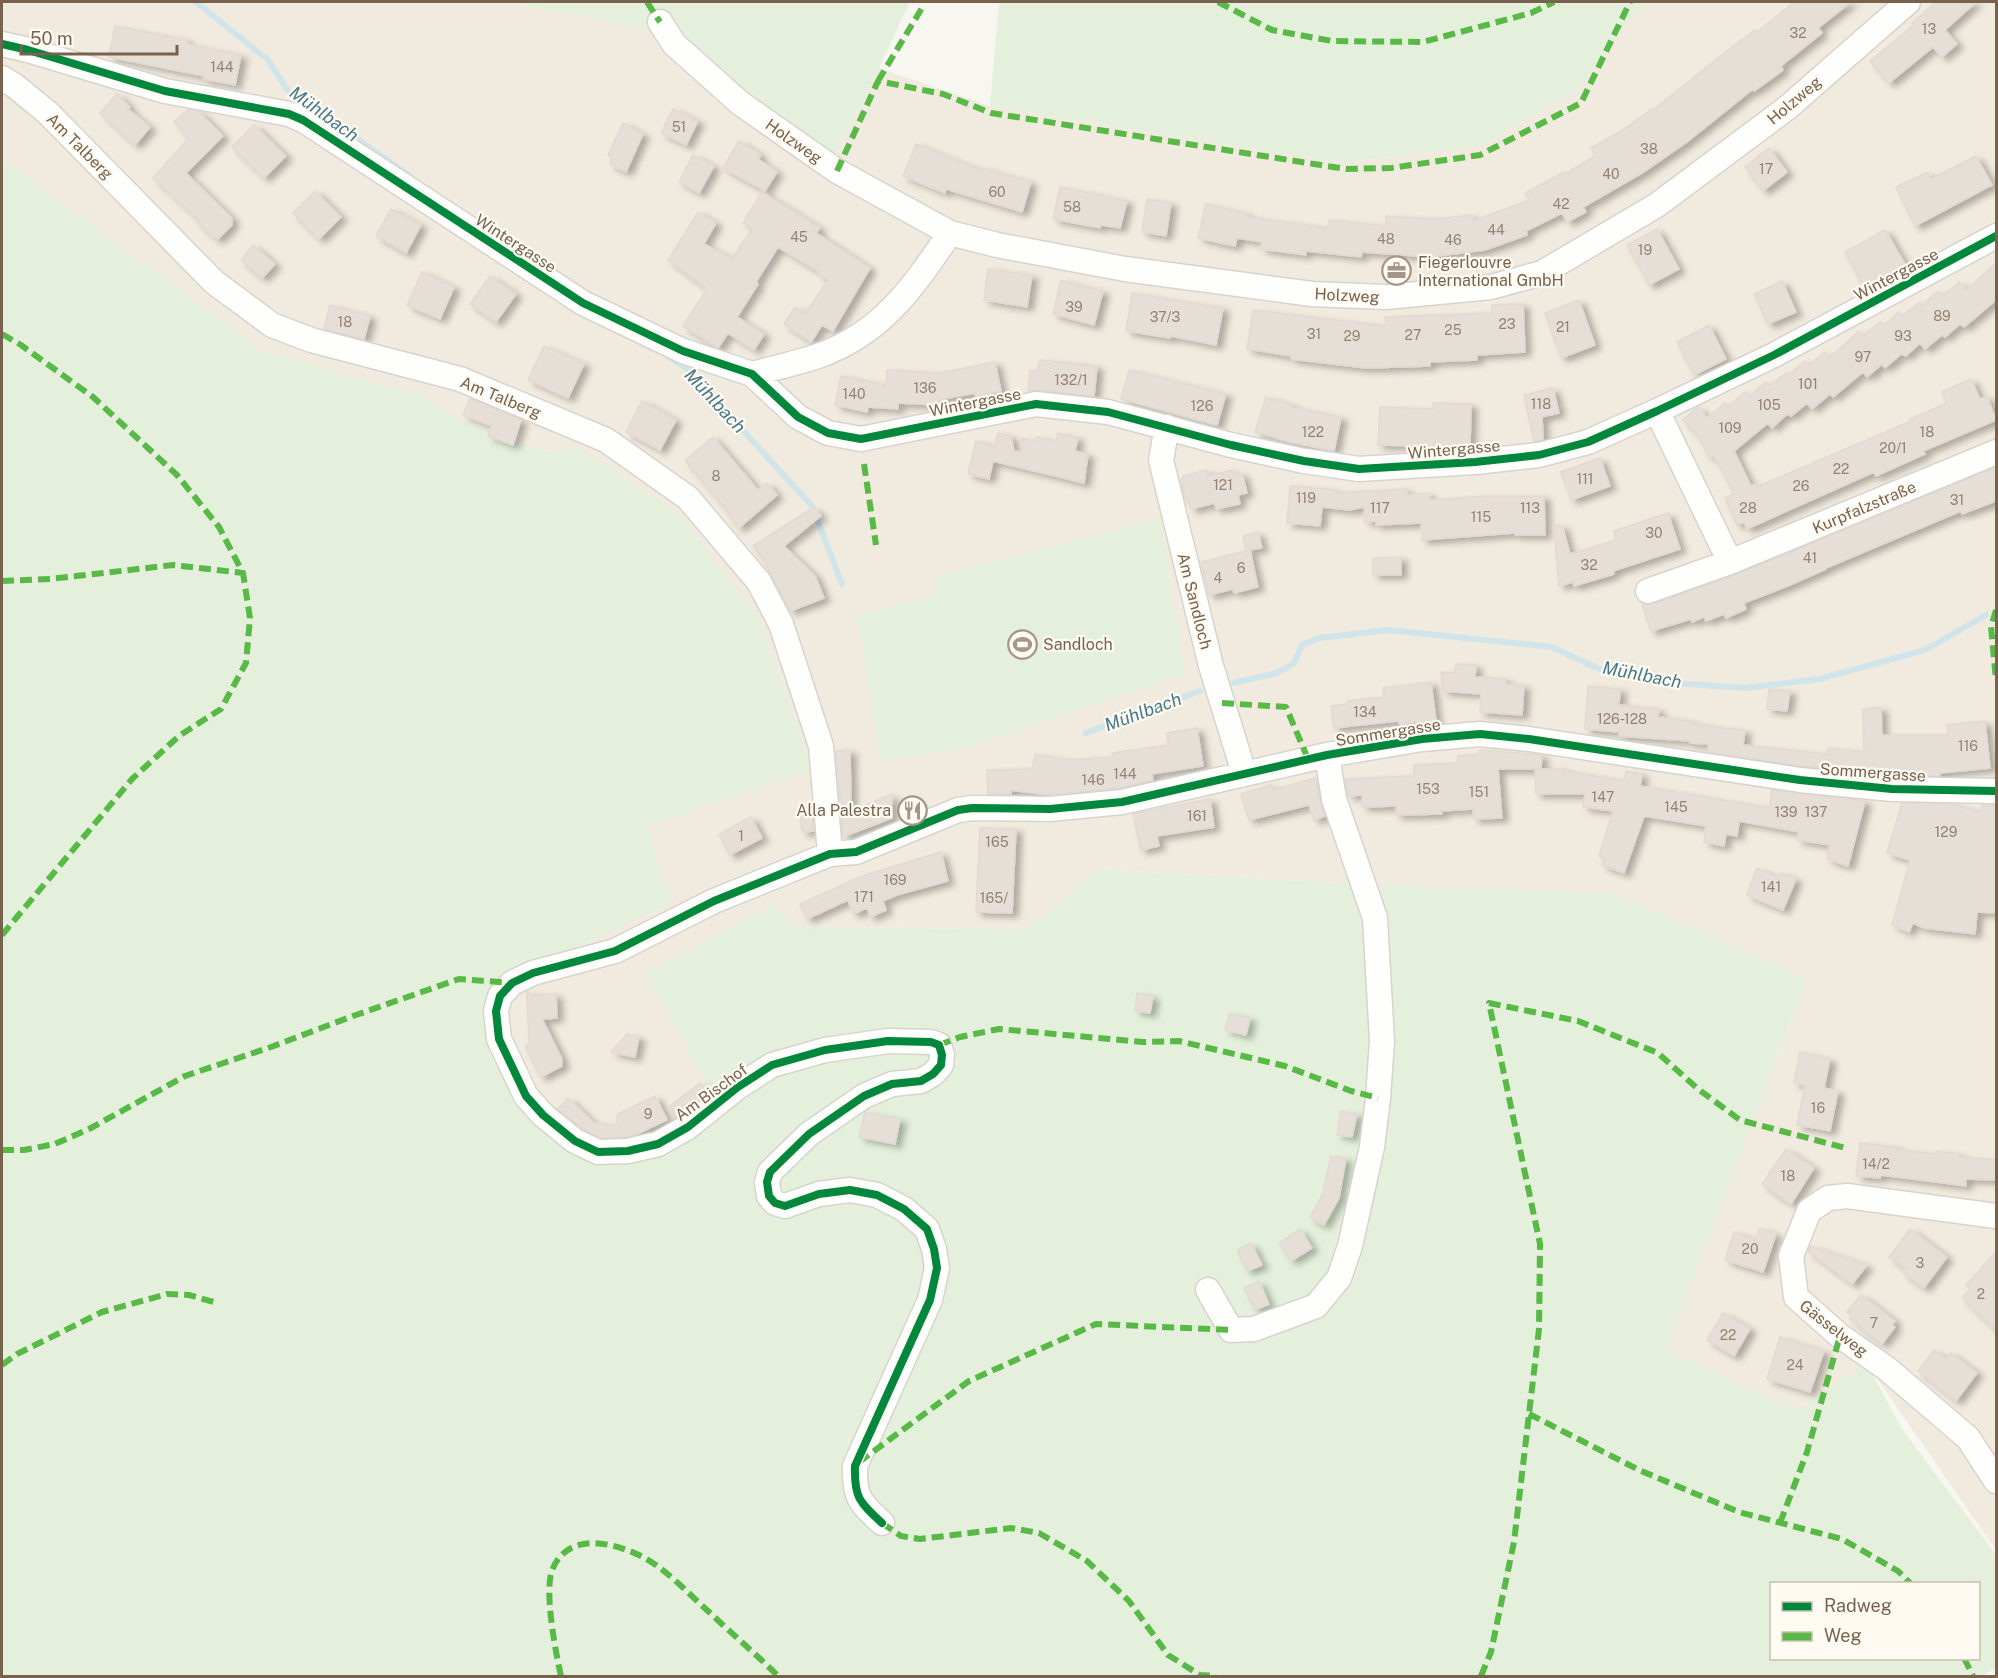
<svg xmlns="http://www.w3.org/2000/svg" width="1998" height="1678" font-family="'Public Sans',sans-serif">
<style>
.residential{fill:#f1eade}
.green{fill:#e4f0db;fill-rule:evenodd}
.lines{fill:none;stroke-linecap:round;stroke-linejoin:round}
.stream{stroke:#d1e4ea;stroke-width:6}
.building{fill:#e5dfd7;stroke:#e2dad2;stroke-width:1.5;filter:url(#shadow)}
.minor-casing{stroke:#d8d3cd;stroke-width:27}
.minor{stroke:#fefefd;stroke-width:24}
.quiet{stroke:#58b947;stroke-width:6;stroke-dasharray:12 6;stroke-linecap:butt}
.cycleway-casing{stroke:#fffbf3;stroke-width:11}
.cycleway{stroke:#00873e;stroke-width:8}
.labels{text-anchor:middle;stroke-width:4.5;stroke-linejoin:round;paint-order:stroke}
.number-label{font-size:14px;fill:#958372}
.street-label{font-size:16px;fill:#78624e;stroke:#fffbf3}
.poi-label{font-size:16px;fill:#78624e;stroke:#fffbf3;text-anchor:start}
.water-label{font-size:18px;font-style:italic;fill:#47788b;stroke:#fffbf3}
</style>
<defs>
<filter id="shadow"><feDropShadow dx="6" dy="4" stdDeviation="3" flood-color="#0004"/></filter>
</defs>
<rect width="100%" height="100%" fill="#f8f6f0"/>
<path class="residential" d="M2 2H510L666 33 831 161 879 68 990 106 1344 163 1480 145 1574 93 1645 2H1996V1550L1866 1363 1795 1411 1665 1349 1807 979 1354 884 1099 869 1027 930 794 926 713 1097 667 1131 587 1164 536 1115 501 1022 513 978 646 827 811 769 677 513 579 449 546 452 457 419 425 397 263 352 2 159Z"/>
<path class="green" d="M510 2H910L879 68 831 161 666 33Z
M999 2H1645L1574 93 1480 145 1344 163 990 106Z
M2 159 263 352 425 397 457 419 546 452 579 449 677 513 759 620 812 769 646 827 672 902 513 978 501 1022 536 1115 587 1163 667 1131 713 1098 647 972 772 906 794 926 1027 930 1098 869 1354 884 1611 893 1807 978 1666 1349 1795 1411 1866 1363 1902 1429 1996 1555V1667L1983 1676H2ZM1772 1584H1978V1658H1772Z
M1160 518 1185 674 966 748 881 761 858 615 935 595 932 578Z"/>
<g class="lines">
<path class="stream" d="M196 2 268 60 288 91 410 176
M667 355 687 369 812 506 842 584
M1234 683 1277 673 1294 663 1302 645 1319 638 1388 630 1552 647 1599 669 1675 683 1746 688 1819 679 1925 650 1986 615
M1086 733 1200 691"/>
</g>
<path class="building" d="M1794 2H1851L1818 28 1822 33 1781 66 1783 70 1754 91 1753 89 1687 142 1642 173 1583 207 1586 212 1567 222 1562 213 1526 231 1527 235 1485 250 1430 257 1362 252 1361 257 1306 251V255L1261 249 1262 242 1237 238 1235 246 1198 238 1206 204 1248 214V217L1328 228 1329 220 1386 226V216L1435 219 1472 215 1473 221 1529 200 1525 193 1564 172 1565 174 1595 156 1591 148 1621 131 1652 109 1653 110 1729 49 1755 30 1757 32Z
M1936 2H1976L1945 30 1957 44 1942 57 1933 47 1889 83 1870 61 1914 25 1912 23Z
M115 26 187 40 186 44 241 55 235 85 203 79 204 76 109 57Z
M117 94 130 107 128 109 150 127 135 145 100 113Z
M673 109 698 121 686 145 661 133Z
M187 110 199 112 223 136 186 173 232 218V225L217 240 196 221 198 219 153 178 189 138 174 122Z
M623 123 643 134 626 172 610 164 612 157 608 155Z
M254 125 286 156 264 178 232 147Z
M739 141 761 155 758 159 777 172 765 191 723 168Z
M916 144 982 171 983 168 1031 182 1022 212 946 189 945 193 903 176Z
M1769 148 1787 172 1763 191 1745 167Z
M693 155 714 166 699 193 679 182Z
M1976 156 1992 185 1915 226 1896 187 1928 172 1931 179Z
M1060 187 1127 201 1120 228 1101 225 1100 228 1053 219Z
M315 191 341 217 319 239 293 213Z
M762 192 820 228 816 233 870 268 833 331 822 325 811 342 784 324 795 307 805 314 828 280 818 274 819 272 778 247 756 282 758 284 737 317 764 334 754 350 728 333 718 348 683 326 707 289 668 260 698 212 716 223 704 244 732 259 752 229 743 223Z
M1147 199 1171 203 1166 236 1142 232Z
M391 209 421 225 406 253 376 236Z
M1657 229 1679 269 1649 285 1627 245Z
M1885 230 1905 264 1864 287 1845 252Z
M253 245 275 264 262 278 241 260Z
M1996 263V300L1964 327 1960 324 1945 337 1942 335 1925 349 1920 343 1906 356 1901 354 1885 368 1882 364 1867 377 1863 372 1833 397 1830 394 1812 409 1807 403 1791 416 1787 414 1772 428 1768 423 1734 451 1751 486 1756 484 1757 487 1911 421 1910 419 1947 403 1942 392 1971 379 1980 399 1987 396 1996 420 1923 451 1925 454 1876 476 1874 472 1747 529 1744 522 1737 525 1725 498 1734 494 1714 456 1709 457 1697 434 1683 420 1698 407 1707 418 1725 403 1728 406 1745 392 1749 396 1766 382 1770 385 1786 373 1788 375 1805 361 1809 365 1825 352 1829 358 1859 331 1863 336 1880 322 1883 326 1899 312 1902 316 1920 302 1921 306 1938 291 1943 296 1959 282 1966 290Z
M988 269 1032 275 1027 307 984 300Z
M422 272 454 287 440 319 407 305Z
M490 276 516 294 496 322 470 304Z
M1061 280 1103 291 1094 325 1053 314Z
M1782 281 1796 312 1768 324 1754 294Z
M1132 293 1223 308 1216 345 1170 336V338L1126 331Z
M1579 300 1595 345 1561 358 1545 313Z
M1523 304 1525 352 1477 355V360L1430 362V366L1366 368 1291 359V356L1247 349 1253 310 1386 326 1385 317 1492 313V305Z
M330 305 370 316 364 339 324 329Z
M1709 325 1726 359 1694 375 1677 342Z
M544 346 584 364 568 398 528 380Z
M1040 360 1097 366 1094 396 1038 390 1028 391 1030 370 1037 371Z
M995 362 1001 391 976 397 975 393 938 400V405L898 403V409L868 407 867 412 835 405 841 376 886 385 887 370 940 373Z
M1129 370 1226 394 1217 425 1121 399Z
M1553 388 1559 413 1542 417 1543 439 1534 441 1524 395Z
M1266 397 1292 405 1291 407 1341 417 1334 451 1290 442 1255 432Z
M470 398 521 420 513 445 488 436 492 426 463 415Z
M642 401 676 420 660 450 626 432Z
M1433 403 1471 404 1470 447 1378 445 1380 407 1433 409Z
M998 433 1011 436 1014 451 1021 452 1022 438 1036 442 1037 437 1056 441 1058 433 1078 438 1075 451 1088 454 1084 483 993 461 989 479 968 474 976 441 995 446Z
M713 437 758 490 767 483 777 495 739 528 729 515 730 514 685 460Z
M1600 458 1610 486 1571 500 1561 472Z
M1996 467V501L1962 514 1961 511 1826 568V569L1790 585 1744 603 1746 609 1726 618 1724 614 1706 621 1704 617 1692 622 1691 619 1651 631 1642 604H1653L1735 575Z
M1207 470 1208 476 1232 470 1233 475 1242 473 1247 493 1238 495 1240 504 1216 509 1215 503 1191 509 1188 498 1185 499 1181 480 1183 479V476Z
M1290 486 1336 490 1335 493 1407 489V495L1429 493 1430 500 1487 496H1544L1545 535H1515V533L1422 540 1421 523 1376 525V521L1365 522 1364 507 1350 510 1322 507 1320 526 1287 523Z
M814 507 821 516 784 546 815 576 824 598 790 611 763 559 753 546Z
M1668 513 1680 549 1613 571 1614 574 1574 586 1573 582 1559 586 1554 526 1562 525 1570 554 1616 540 1614 531Z
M1258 532 1262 548 1250 550 1258 587 1234 593 1233 589 1209 595 1201 562 1246 551 1243 536Z
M1401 557V575H1373V558Z
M1456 664 1476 665 1475 677 1506 679V684L1524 685 1522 715 1480 712 1481 694 1443 691 1441 672 1455 673Z
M1431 682 1436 721 1416 724V722L1399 724 1398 721 1334 728 1331 706 1349 704 1348 701 1384 697 1383 688Z
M1588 686 1620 689 1619 705 1659 709 1658 717 1692 721V724L1711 725 1710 727 1745 730 1743 745 1827 754 1828 748 1864 752 1863 709 1881 707 1882 735H1948L1947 725 1985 721 1990 768 1940 773V776L1893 775 1802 766 1708 752V744L1690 743 1691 741 1619 736V732L1585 729Z
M1769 689 1790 691 1787 711 1767 709Z
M1197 728 1203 766 1152 774 1153 780 1120 788 1049 795 1010 790 1011 794H988L987 770 1032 769 1035 754 1068 760 1113 757 1112 753 1168 745 1167 733Z
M850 750 851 811 892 794V818L843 837 836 751Z
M1480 750 1542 755 1541 769H1498L1502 818 1474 819 1473 809 1441 811 1442 814 1396 815V806L1362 807V795L1348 796 1345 779 1414 776V765L1458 763V756L1480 754Z
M1535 769H1565V771L1624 781 1626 771 1642 774 1640 786 1769 808 1772 790 1865 801 1848 866 1827 859 1830 845 1797 840 1799 832 1739 821 1737 836 1726 834 1724 846 1704 842 1706 826 1644 816 1624 873 1602 865 1605 860 1599 856 1613 811 1583 807 1585 794H1536Z
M1316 778 1320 801 1325 816 1314 820 1309 805 1249 820 1241 794 1271 785 1273 790Z
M1210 799 1214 827 1157 836 1159 846 1141 850 1133 814Z
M1902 803 1952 804 1981 812 1982 805 1996 806V913L1977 912 1975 934 1924 928 1913 923 1909 932 1892 925 1910 860 1887 853Z
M812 810 814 831 802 832 800 811Z
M751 817 762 838 730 855 719 834Z
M980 828 1016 829 1012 913 976 912Z
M941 852 948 881 897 895 883 901 886 910 870 917 867 908 853 914 848 900 807 919 800 904 862 876Z
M1757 868 1779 878 1782 873 1796 879 1783 910 1747 895Z
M527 991 530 995 556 994 557 1018 542 1019 562 1059V1066L541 1077 525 1046 529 1044Z
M1137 993 1153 996 1150 1013 1135 1011Z
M1230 1013 1250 1018 1246 1035 1225 1030Z
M627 1034 639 1037 635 1057 611 1052Z
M1800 1052 1830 1059 1824 1088 1838 1091 1830 1131 1797 1125 1805 1085 1794 1083Z
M700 1083 708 1093 677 1117 669 1107Z
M655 1096 667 1120 637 1134 626 1137 601 1138 583 1129 558 1109 568 1098 594 1123 616 1125 618 1114Z
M1341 1111 1357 1114 1352 1137 1337 1135Z
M865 1112 900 1119 895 1144 859 1137Z
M1860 1143 1897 1147V1150L1936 1154V1151L1959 1154 1958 1157 1996 1160V1180L1966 1179V1186L1881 1175 1880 1178 1856 1176Z
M1786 1149 1814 1168 1791 1204 1762 1184Z
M1331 1156 1346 1158 1339 1198 1324 1225 1310 1218 1323 1193Z
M1760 1228 1776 1234 1763 1272 1725 1260 1734 1232 1756 1239Z
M1300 1229 1312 1248 1291 1261 1279 1243Z
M1910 1229 1947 1257 1924 1288 1903 1273 1906 1269 1889 1257Z
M1251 1243 1262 1265 1247 1271 1237 1250Z
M1810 1246 1867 1265 1852 1284 1808 1251Z
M1996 1252V1330L1962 1298 1970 1289 1966 1285Z
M1259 1281 1269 1304 1255 1310 1244 1288Z
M1861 1295 1895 1321 1892 1325 1895 1327 1882 1344 1850 1319 1852 1316 1847 1312Z
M1723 1313 1750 1329 1734 1356 1707 1340Z
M1780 1337 1824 1351 1810 1392 1767 1379Z
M1934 1350 1946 1359 1951 1353 1977 1373 1956 1401 1918 1371Z"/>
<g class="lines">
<defs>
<path id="minor" d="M660 22 674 44 740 103 837 171 950 233 997 245 1125 269 1312 294 1386 297 1491 287 1542 273 1657 205 1787 108 1908 2
M2 44 28 50 165 91 289 114 303 120 583 303 683 351 752 374 798 417 828 433 861 439 1036 404 1108 412 1231 445 1304 461 1359 469 1475 462 1539 455 1588 442 1657 411 1774 355 1996 236
M2 78 15 86 48 113 214 282 272 325 311 340 460 379 606 440 688 498 759 582 781 624 821 746 830 854
M752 374C774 368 797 363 818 356 883 333 913 287 950 233
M1657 411 1730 562
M1167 427 1161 460 1211 666 1244 773
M1648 591 1730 562 1996 452
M1996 1216 1847 1196 1828 1198 1809 1211 1791 1256 1796 1297 1840 1336 1886 1368 1968 1438 1996 1481
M1208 1290 1231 1330 1254 1329 1316 1306 1339 1278 1350 1246 1372 1147 1378 1098 1382 1041 1375 918 1334 799 1327 755
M882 1523C859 1502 854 1497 855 1466L930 1300 937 1268 934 1249 927 1229 904 1209 877 1195 850 1190 819 1194 785 1206 775 1203 769 1196 767 1182 770 1172 809 1134 864 1096 892 1084 921 1081 933 1074 941 1065 942 1055 939 1045 931 1042 888 1041 825 1050 772 1065 738 1087 688 1127 658 1144 628 1151 598 1152 575 1141 543 1115 526 1096 499 1039 496 1011 500 996 512 983 533 973 615 951 714 901 830 854 856 852 958 810 972 808 1050 809 1122 802 1327 755 1422 739 1480 734 1529 739 1800 780 1892 789 1996 791"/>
</defs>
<use href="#minor" class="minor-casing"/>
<use href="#minor" class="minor"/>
<path class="quiet" d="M647 2 660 22
M1218 2 1272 30 1332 41 1423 42 1531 13 1554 2
M878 81 922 8
M837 171 878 81 943 94 991 113 1346 169 1391 168 1480 155 1581 103 1630 2
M2 334 21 345 93 397 177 475 219 527 243 573 250 618 246 663 221 709 179 736 132 779 2 935
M864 464 876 545
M2 581 50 579 173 565 243 573
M1996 610 1991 627 1996 680
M1222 703 1286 707 1308 759
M939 1045 960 1037 999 1029 1143 1042 1179 1041 1285 1066 1351 1091 1378 1098
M2 1150H24L55 1144 91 1128 185 1076 271 1047 353 1016 459 979 512 983
M2 1365 17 1354 102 1312 167 1294 189 1295 214 1302
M1529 1414 1639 1470 1739 1512 1842 1539 1898 1571 1911 1584
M859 1462 969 1381 1096 1324 1231 1330
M882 1523 901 1536 920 1539 1011 1528 1039 1533 1087 1561 1129 1601 1168 1655 1200 1675 1216 1676
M1780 1523 1807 1452 1840 1336
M1964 1658 1973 1676
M561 1676C556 1654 543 1588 553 1568 569 1532 612 1542 641 1556 665 1568 688 1593 708 1611 731 1633 756 1654 778 1676
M1481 1676 1491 1652 1514 1542 1539 1329 1540 1244 1489 1003 1578 1021 1658 1053 1698 1089 1740 1120 1849 1149"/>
<defs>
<path id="cycleway" d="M2 44 28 50 165 91 289 114 303 120 583 303 683 351 752 374 798 417 828 433 861 439 1036 404 1108 412 1231 445 1304 461 1359 469 1475 462 1539 455 1588 442 1657 411 1774 355 1996 236
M882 1523C859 1502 854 1497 855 1466L930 1300 937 1268 934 1249 927 1229 904 1209 877 1195 850 1190 819 1194 785 1206 775 1203 769 1196 767 1182 770 1172 809 1134 864 1096 892 1084 921 1081 933 1074 941 1065 942 1055 939 1045 931 1042 888 1041 825 1050 772 1065 738 1087 688 1127 658 1144 628 1151 598 1152 575 1141 543 1115 526 1096 499 1039 496 1011 500 996 512 983 533 973 615 951 714 901 830 854 856 852 958 810 972 808 1050 809 1122 802 1327 755 1422 739 1480 734 1529 739 1800 780 1892 789 1996 791"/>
</defs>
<use href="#cycleway" class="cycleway-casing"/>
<use href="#cycleway" class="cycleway"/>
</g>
<defs>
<symbol id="office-ring" viewBox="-11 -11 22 22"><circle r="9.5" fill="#fffbf3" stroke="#a59687" stroke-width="1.5"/><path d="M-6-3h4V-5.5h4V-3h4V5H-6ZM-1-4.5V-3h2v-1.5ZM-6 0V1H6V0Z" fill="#a59687"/></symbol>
<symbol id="stadium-ring" viewBox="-11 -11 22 22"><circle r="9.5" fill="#fffbf3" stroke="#a59687" stroke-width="1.5"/><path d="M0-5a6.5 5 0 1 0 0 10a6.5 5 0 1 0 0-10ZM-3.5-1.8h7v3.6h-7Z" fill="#a59687"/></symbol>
<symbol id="restaurant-ring" viewBox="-11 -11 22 22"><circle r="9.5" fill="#fffbf3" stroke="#a59687" stroke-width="1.5"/><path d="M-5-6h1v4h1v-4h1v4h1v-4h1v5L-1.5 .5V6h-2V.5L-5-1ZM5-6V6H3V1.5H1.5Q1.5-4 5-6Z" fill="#a59687"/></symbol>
</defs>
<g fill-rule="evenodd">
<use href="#office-ring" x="1380" y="254" width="33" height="33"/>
<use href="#stadium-ring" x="1006" y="628" width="33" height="33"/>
<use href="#restaurant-ring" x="896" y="794" width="33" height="33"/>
</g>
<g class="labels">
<g class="number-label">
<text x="1929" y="34">13</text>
<text x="1798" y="38">32</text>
<text x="222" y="72">144</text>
<text x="679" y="132">51</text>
<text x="1649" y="154">38</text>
<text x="1766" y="174">17</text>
<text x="1611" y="179">40</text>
<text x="997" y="197">60</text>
<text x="1561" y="209">42</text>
<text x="1072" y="212">58</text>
<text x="1496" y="235">44</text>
<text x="799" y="242">45</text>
<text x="1386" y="244">48</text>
<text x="1453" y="245">46</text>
<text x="1645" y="255">19</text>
<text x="1074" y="312">39</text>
<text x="1942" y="321">89</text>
<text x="1165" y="322">37/3</text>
<text x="345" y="327">18</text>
<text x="1507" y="329">23</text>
<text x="1563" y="332">21</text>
<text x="1453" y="335">25</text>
<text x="1314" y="339">31</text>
<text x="1413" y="340">27</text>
<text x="1352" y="341">29</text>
<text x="1903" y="341">93</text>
<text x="1863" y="362">97</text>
<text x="1071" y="385">132/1</text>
<text x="1808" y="389">101</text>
<text x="925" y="393">136</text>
<text x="854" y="399">140</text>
<text x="1541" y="409">118</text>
<text x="1769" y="410">105</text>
<text x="1202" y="411">126</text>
<text x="1730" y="433">109</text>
<text x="1313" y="437">122</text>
<text x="1927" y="437">18</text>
<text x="1893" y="453">20/1</text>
<text x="1841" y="474">22</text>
<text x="716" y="481">8</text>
<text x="1585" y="484">111</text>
<text x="1223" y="490">121</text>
<text x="1801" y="491">26</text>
<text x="1306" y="503">119</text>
<text x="1957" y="505">31</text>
<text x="1380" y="513">117</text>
<text x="1530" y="513">113</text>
<text x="1748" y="513">28</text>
<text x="1481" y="522">115</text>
<text x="1654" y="538">30</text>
<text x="1810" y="563">41</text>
<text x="1589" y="570">32</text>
<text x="1241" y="573">6</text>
<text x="1218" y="583">4</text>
<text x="1365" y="717">134</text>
<text x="1622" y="724">126-128</text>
<text x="1968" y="751">116</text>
<text x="1125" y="779">144</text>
<text x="1093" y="785">146</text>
<text x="1428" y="794">153</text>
<text x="1479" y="797">151</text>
<text x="1603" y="802">147</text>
<text x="1676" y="812">145</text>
<text x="1786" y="817">139</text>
<text x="1816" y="817">137</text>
<text x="1197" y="821">161</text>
<text x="1946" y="837">129</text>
<text x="741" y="841">1</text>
<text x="997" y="847">165</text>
<text x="895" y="885">169</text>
<text x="1771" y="892">141</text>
<text x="864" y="902">171</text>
<text x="994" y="903">165/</text>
<text x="1818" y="1113">16</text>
<text x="648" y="1119">9</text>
<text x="1876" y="1169">14/2</text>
<text x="1788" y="1181">18</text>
<text x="1750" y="1254">20</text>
<text x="1920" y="1268">3</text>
<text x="1981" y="1299">2</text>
<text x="1874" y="1328">7</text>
<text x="1728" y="1340">22</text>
<text x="1795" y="1370">24</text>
</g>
<g class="street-label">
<text transform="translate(1794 100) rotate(-40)" y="6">Holzweg</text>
<text transform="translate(794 141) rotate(35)" y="6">Holzweg</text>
<text transform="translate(80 146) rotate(45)" y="6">Am Talberg</text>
<text transform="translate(516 243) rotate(33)" y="6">Wintergasse</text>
<text transform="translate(1896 274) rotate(-28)" y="6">Wintergasse</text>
<text transform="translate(1347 295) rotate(3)" y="6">Holzweg</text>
<text transform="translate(501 397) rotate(22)" y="6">Am Talberg</text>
<text transform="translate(975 402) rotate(-11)" y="6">Wintergasse</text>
<text transform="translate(1454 449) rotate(-5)" y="6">Wintergasse</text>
<text transform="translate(1864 507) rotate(-23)" y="6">Kurpfalzstraße</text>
<text transform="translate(1195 601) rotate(76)" y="6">Am Sandloch</text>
<text transform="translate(1388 732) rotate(-9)" y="6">Sommergasse</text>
<text transform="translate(1873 772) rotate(4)" y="6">Sommergasse</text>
<text transform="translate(711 1092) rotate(-36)" y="6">Am Bischof</text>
<text transform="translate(1834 1328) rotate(38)" y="6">Gässelweg</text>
</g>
<g class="poi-label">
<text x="1418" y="268">Fiegerlouvre<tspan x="1418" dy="18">International GmbH</tspan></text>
<text x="1043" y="650">Sandloch</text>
<text x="891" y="816" text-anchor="end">Alla Palestra</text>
</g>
<g class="water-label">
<text transform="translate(324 114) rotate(36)" y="6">Mühlbach</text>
<text transform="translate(715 401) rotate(47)" y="6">Mühlbach</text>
<text transform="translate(1642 675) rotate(11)" y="6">Mühlbach</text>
<text transform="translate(1143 712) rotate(-20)" y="6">Mühlbach</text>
</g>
</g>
<rect width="1998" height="1678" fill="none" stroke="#78624e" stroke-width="6"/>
<rect x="1770" y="1582" width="210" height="78" fill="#fffbf3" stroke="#c9beb1" stroke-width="1.5"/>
<rect x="1782" y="1602" width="30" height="9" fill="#00873e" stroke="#c9beb1" stroke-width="1.5"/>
<text x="1824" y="1612" font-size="18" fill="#78624e">Radweg</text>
<rect x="1782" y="1632" width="30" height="9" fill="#58b947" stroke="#c9beb1" stroke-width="1.5"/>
<text x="1824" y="1642" font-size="18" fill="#78624e">Weg</text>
<path d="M21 45v9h156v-9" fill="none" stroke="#78624e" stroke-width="3"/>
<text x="30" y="45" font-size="18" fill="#78624e" stroke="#fffbf3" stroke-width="4.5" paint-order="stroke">50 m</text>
</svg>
